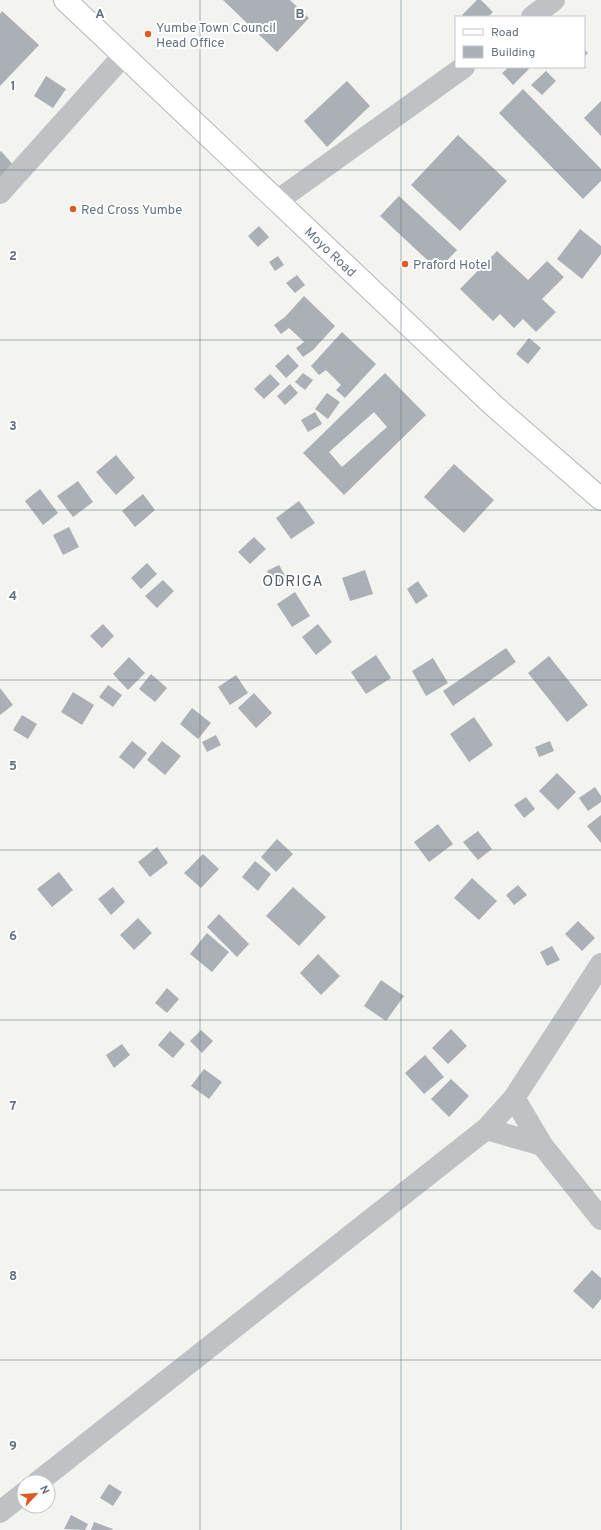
<svg xmlns="http://www.w3.org/2000/svg" width="601" height="1530" font-family="Overpass,sans-serif">
<style>
.building{fill:#aab0b5;fill-rule:evenodd}
.lines{fill:none;stroke-linecap:round;stroke-linejoin:round}
.secondary-casing{stroke:#b3b7bc;stroke-width:24}
.street{stroke:#bec2c5;stroke-width:22}
.secondary{stroke:#fff;stroke-width:22}
.grid{fill:none;stroke:#637180;stroke-width:1;stroke-opacity:0.55}
.poi-dot{fill:#de5a25;stroke:#fff;stroke-width:1.5}
.labels{text-anchor:middle;stroke-width:4;stroke-linejoin:round;paint-order:stroke}
.poi-label{font-size:13px;fill:#637180;stroke:#fff;text-anchor:start}
.street-label{font-size:13px;fill:#637180;stroke:#fff}
.quarter-label{font-size:15px;letter-spacing:1px;fill:#515b65;stroke:#fff}
.grid-label{font-size:13px;text-anchor:middle;font-weight:bold;fill:#637180;stroke:#fff;stroke-width:4;stroke-linejoin:round;paint-order:stroke}
</style>
<rect width="100%" height="100%" fill="#f3f4ef"/>
<path class="building" d="M223 0H290L309 18 277 52Z
M477 0H481L493 12 488 17H464L462 15Z
M2 11 39 45 0 86V14Z
M584 49 588 53 584 57Z
M509 67H527L529 69 513 85 502 73Z
M546 71 556 81 542 95 531 85Z
M46 76 66 89 53 108 34 96Z
M347 81 370 106 327 147 304 121Z
M523 89 601 169V181L583 199 499 113Z
M601 101V136L584 118Z
M458 135 507 181 460 231 411 185Z
M1 151 15 167 0 180V152Z
M399 196 457 250 438 270 380 216Z
M259 226 269 237 258 247 248 236Z
M580 229 601 246V254L582 279 557 259Z
M497 251 528 280 547 261 564 277 542 299 556 312 536 332 523 319 514 328 500 314 493 321 460 289Z
M278 256 284 265 275 271 269 262Z
M297 275 305 285 295 293 286 283Z
M304 296 335 326 313 350 303 357 296 348 304 342 289 328 281 334 274 325 285 317Z
M342 332 376 364 345 398 336 390 341 385 326 370 319 375 311 366Z
M529 338 541 348 528 364 516 354Z
M288 354 299 366 286 378 275 366Z
M303 373 313 380 305 390 295 382Z
M385 373 426 415 344 495 303 453ZM374 412 387 427 342 467 329 452Z
M270 374 280 384 264 399 254 389Z
M290 384 298 393 285 405 277 396Z
M327 393 340 402 328 419 315 409Z
M315 412 322 424 308 432 301 420Z
M116 455 135 478 116 495 96 472Z
M454 464 494 500 464 533 424 497Z
M78 481 93 502 73 517 57 496Z
M40 489 58 513 43 525 25 501Z
M143 494 155 510 135 527 122 511Z
M299 501 315 523 291 539 276 518Z
M69 527 79 547 63 555 53 535Z
M254 537 266 549 250 564 238 552Z
M147 563 157 574 141 589 131 578Z
M279 565 287 579 275 586 267 571Z
M365 570 373 594 350 601 342 578Z
M163 580 174 591 157 608 145 596Z
M418 581 428 596 416 604 407 589Z
M295 592 310 616 292 627 277 604Z
M103 624 114 636 102 648 90 636Z
M318 624 332 642 316 655 302 637Z
M506 648 516 662 453 706 443 691Z
M376 655 391 678 366 694 351 672Z
M549 656 588 705 567 722 528 673Z
M129 657 145 673 128 690 113 674Z
M433 658 448 683 426 696 412 671Z
M151 674 167 688 155 702 139 689Z
M236 675 248 693 230 705 218 687Z
M108 685 122 695 113 707 99 697Z
M0 688 13 705 0 715Z
M73 692 94 705 82 725 61 712Z
M254 693 272 713 256 728 238 708Z
M192 708 211 723 198 739 180 724Z
M22 715 37 724 28 739 13 730Z
M474 717 493 745 469 762 450 734Z
M216 735 221 745 207 752 202 742Z
M132 741 147 753 134 769 119 757Z
M162 741 181 756 165 775 147 760Z
M550 741 554 751 539 757 535 747Z
M557 773 576 792 558 810 539 791Z
M595 787 601 796V802L588 811 579 798Z
M526 797 535 809 524 818 514 805Z
M601 815V843L587 826Z
M438 824 453 844 429 862 414 842Z
M478 831 492 849 478 860 463 842Z
M277 839 293 854 276 872 261 857Z
M157 847 168 863 150 877 138 862Z
M203 854 219 869 201 888 184 873Z
M255 861 271 874 258 891 242 877Z
M59 872 73 890 52 907 37 889Z
M472 878 497 901 479 920 454 898Z
M518 885 527 895 514 905 506 895Z
M113 887 125 902 111 915 98 899Z
M293 887 326 917 299 946 266 916Z
M219 914 249 944 237 957 207 927Z
M138 918 152 933 134 950 120 935Z
M578 921 595 938 582 951 565 934Z
M207 933 229 952 212 972 190 954Z
M552 946 560 960 547 966 540 952Z
M318 954 340 976 321 995 300 973Z
M381 980 404 996 386 1021 364 1006Z
M167 988 179 999 167 1013 155 1003Z
M451 1029 467 1046 448 1064 432 1048Z
M201 1030 213 1041 202 1053 190 1041Z
M170 1031 185 1044 173 1058 158 1045Z
M122 1044 130 1055 114 1068 106 1055Z
M425 1055 444 1077 424 1094 405 1073Z
M204 1069 222 1082 209 1099 191 1086Z
M451 1079 469 1096 449 1117 431 1099Z
M592 1270 601 1278V1299L593 1309 573 1291Z
M109 1484 122 1492 113 1506 100 1498Z
M71 1515 88 1524 85 1530 64 1529Z
M94 1522 113 1529 112 1530H91Z"/>
<g class="lines">
<defs>
<g id="secondary">
<path id="s1" d="M65 0 493 405 601 499"/>
</g>
</defs>
<use href="#secondary" class="secondary-casing"/>
<path class="street" d="M532 17 554 0
M0 193 123 56
M277 201 464 67
M514 1098 542 1145 601 1219
M486 1129 542 1145
M38 1482 486 1129 514 1098 601 964
M0 1512 24 1493"/>
<use href="#secondary" class="secondary"/>
</g>
<path class="grid" d="M200 0V1530M401 0V1530M0 170H601M0 340H601M0 510H601M0 680H601M0 850H601M0 1020H601M0 1190H601M0 1360H601"/>
<g class="poi-dot">
<circle cx="148" cy="34" r="4"/>
<circle cx="73" cy="209" r="4"/>
<circle cx="405" cy="264" r="4"/>
</g>
<g class="labels">
<g class="poi-label">
<text x="156" y="32">Yumbe Town Council<tspan x="156" dy="15">Head Office</tspan></text>
<text x="81" y="214">Red Cross Yumbe</text>
<text x="413" y="269">Praford Hotel</text>
</g>
<g class="street-label">
<text dy="5" stroke="none"><textPath href="#s1" startOffset="366">Moyo Road</textPath></text>
</g>
<g class="quarter-label">
<text x="293" y="586">ODRIGA</text>
</g>
</g>
<g class="grid-label">
<text x="100" y="18">A</text>
<text x="300" y="18">B</text>
<text x="13" y="90">1</text>
<text x="13" y="260">2</text>
<text x="13" y="430">3</text>
<text x="13" y="600">4</text>
<text x="13" y="770">5</text>
<text x="13" y="940">6</text>
<text x="13" y="1110">7</text>
<text x="13" y="1280">8</text>
<text x="13" y="1450">9</text>
</g>
<rect x="455" y="16" width="130" height="52" fill="#ffffff" stroke="#c1c6cc"/>
<rect x="463" y="29" width="20" height="6" fill="#ffffff" stroke="#c1c6cc"/>
<text x="491" y="36" font-size="12" fill="#637180">Road</text>
<rect x="463" y="46" width="20" height="12" fill="#aab0b5" stroke="#c1c6cc"/>
<text x="491" y="56" font-size="12" fill="#637180">Building</text>
<g transform="translate(36 1494) rotate(64)"><circle r="19" fill="#ffffff" stroke="#c1c6cc"/>
<path d="M0-3L7 15L0 10L-7 15Z" fill="#de5a25"/>
<text y="-6" font-size="11" font-weight="bold" text-anchor="middle" fill="#637180">N</text>
</g>
</svg>
